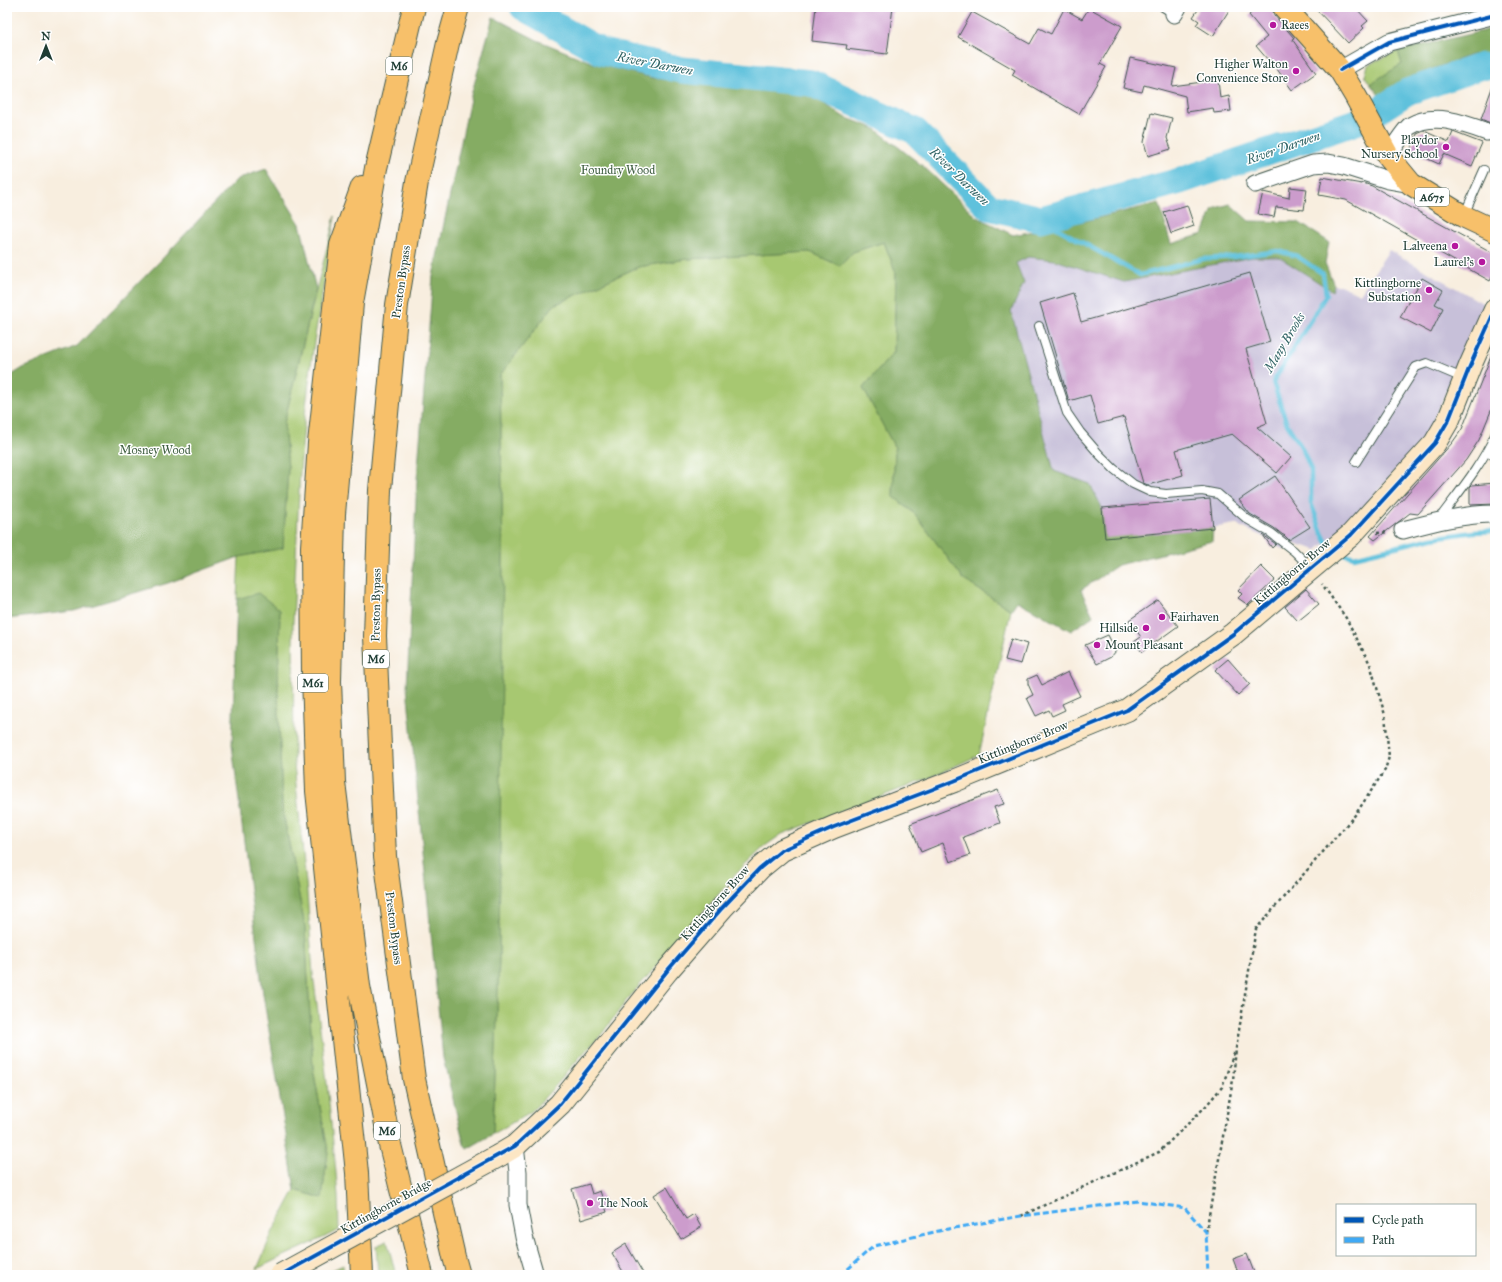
<svg xmlns="http://www.w3.org/2000/svg" width="1502" height="1282" font-family="'IM FELL Great Primer',serif">
<style>
.industrial{fill:#c7c0d9}
.green{fill:#a7c871;stroke:#638252}
.forest{fill:#85ac63;stroke:#52744c}
.lines{fill:none;stroke-linecap:round;stroke-linejoin:round}
.stream{stroke:#5ec1dc;stroke-width:4.5}
.river{stroke:#5ec1dc;stroke-width:27}
.building{fill:#cc9ccc}
.lane-casing{stroke:#40584e;stroke-width:10}
.street-casing{stroke:#40584e;stroke-width:19}
.secondary-casing{stroke:#40584e;stroke-width:24}
.primary-casing{stroke:#40584e;stroke-width:24}
.highway-casing{stroke:#40584e;stroke-width:24}
.path{stroke:#40584e;stroke-width:2.5;stroke-dasharray:3 3;stroke-linecap:butt}
.lane{stroke:#fff;stroke-width:8}
.street{stroke:#fff;stroke-width:17}
.secondary{stroke:#fce6c4;stroke-width:22}
.primary{stroke:#f7c06b;stroke-width:22}
.highway{stroke:#f7c06b;stroke-width:22}
.secondary-bridge-casing{stroke:#40584e;stroke-width:24;stroke-linecap:butt}
.secondary-bridge{stroke:#fce6c4;stroke-width:22}
.quiet{stroke:#3fa9f5;stroke-width:3;stroke-dasharray:6 3;stroke-linecap:butt}
.cycleway-casing{stroke:#fff;stroke-width:6}
.cycleway{stroke:#0057b8;stroke-width:4}
.poi-dot{fill:#b5179e;stroke:#fff;stroke-width:1.5}
.labels{text-anchor:middle;stroke-width:3;stroke-linejoin:round;paint-order:stroke}
.shield{fill:#fff;stroke:#627771;stroke-width:1}
.shield-label{font-size:11px;font-weight:bold;fill:#1f3d34}
.poi-label{font-size:12px;fill:#1f3d34;stroke:#fff;text-anchor:end}
.park-label{font-size:12px;fill:#416043;stroke:#fff}
.street-label{font-size:12px;fill:#1f3d34;stroke:#fff}
.water-label{font-size:13px;font-style:italic;fill:#326566;stroke:#fff}
</style>
<rect width="100%" height="100%" fill="#fff"/>
<filter id="ink" filterUnits="userSpaceOnUse"><feTurbulence type="fractalNoise" baseFrequency=".025" numOctaves="2"/><feDisplacementMap in="SourceGraphic" scale="8" xChannelSelector="R" yChannelSelector="G"/><feConvolveMatrix kernelMatrix="1 2 1 2 8 2 1 2 1" color-interpolation-filters="sRGB"/></filter>
<filter id="wash" filterUnits="userSpaceOnUse"><feTurbulence type="fractalNoise" baseFrequency=".012" numOctaves="4" result="noise"/><feDisplacementMap in="SourceGraphic" scale="16" xChannelSelector="R" yChannelSelector="G"/><feGaussianBlur stdDeviation="0.9" result="paint"/><feColorMatrix in="noise" values="0 0 0 0 0 0 0 0 0 0 0 0 0 0 0 0 0 1.4 0 .05"/><feComposite in="paint" operator="in"/></filter>
<g filter="url(#wash)">
<rect width="100%" height="100%" fill="#f8eedf"/>
<path class="industrial" d="M1389 250 1484 304 1426 438 1349 522 1317 550 1288 541 1285 550 1274 545 1266 538 1235 524 1213 528 1105 537 1103 510 1090 485 1054 471 1011 311 1024 283 1016 263 1028 257 1055 260 1124 282 1252 257H1279L1331 291 1334 285H1340L1360 294Z"/>
<path class="green" d="M1398 51 1402 64 1370 84 1365 76 1368 65Z
M335 216 314 342 305 414 300 470 293 622 294 764 307 893 313 974 326 1074 335 1162 338 1196 339 1230C312 1244 284 1255 257 1269L273 1231 295 1190 322 1198 328 1151 313 1068 305 927 282 807 278 688 280 610 237 599 239 557 283 548 288 468 284 423 317 287Z
M884 242 896 273 894 352 863 388 895 448 893 496 915 514 964 580 1011 610 979 755 927 779 782 834 765 846 736 874 626 1001 601 1035 580 1057 559 1082 532 1111 493 1134 499 954 500 754 503 556 500 375 554 305 638 267 687 259 810 252 840 266 853 252Z
M387 1241 396 1275H378L376 1246Z
M343 1265 344 1275H322Z"/>
<path class="forest" d="M493 17 537 40 593 63 653 78 813 96 844 117 874 128 924 167 977 217 1013 235 1085 221 1159 203 1171 244 1203 234 1213 209 1230 204 1249 221 1298 222 1329 242 1325 263 1334 285 1332 291 1279 257H1252L1124 282 1055 260 1028 257 1016 263 1024 283 1011 311 1054 471 1090 484 1103 510 1105 537 1213 528 1212 541 1118 565 1081 590 1093 616 1071 631 1017 601 1011 610 964 580 915 514 893 496 895 448 863 388 894 352 896 273 884 242 853 252 840 266 810 252 687 259 638 267 554 305 500 375 503 556 499 960 493 1134 467 1149 464 1144 443 1058 407 687 417 479 433 276 470 99Z
M1495 28V55H1471L1406 79 1380 96 1370 84 1402 64 1398 51Z
M266 169 300 224 316 289 284 423 288 468 283 548 239 557 168 583 74 611 7 619V378L23 368 77 346 161 260 237 179Z
M258 593 280 610 278 688 282 807 305 927 313 1068 328 1151 322 1198 295 1190 263 994 232 745 237 599Z"/>
<g class="lines">
<path class="stream" d="M1041 219 1140 275 1203 259 1234 257 1278 251 1297 256 1323 274 1326 295 1273 382 1287 424 1302 448 1311 470V503L1322 533 1328 545
M1340 553 1354 557 1432 538 1474 532 1495 531"/>
<path class="river" d="M523 7 602 52 682 70 811 83 915 131 989 207 1041 219 1180 181 1365 119 1407 92 1482 66 1495 67"/>
</g>
<g id="blocks">
<path class="building" d="M816 7H893L887 54 846 49 847 45 812 41Z
M1200 7H1231L1213 36 1196 25 1199 21 1193 17Z
M1258 7H1272L1274 15 1294 38 1292 39 1316 73 1292 90 1269 58 1268 60 1256 46 1267 37 1249 15Z
M1314 7H1355L1368 21 1362 26 1364 28 1348 43Z
M1089 8 1122 26 1100 64 1106 67 1079 114 1012 75 1015 70 958 37 972 12 1030 44 1039 28 1051 34 1064 9 1082 19Z
M1130 58 1176 68 1172 86 1218 80 1220 98 1229 96 1231 111 1214 113 1213 108 1187 112 1185 96 1144 85 1142 92 1123 88Z
M1493 85 1495 86V125L1481 119Z
M1151 113 1172 118 1167 138 1171 149 1148 156 1144 142Z
M1424 131 1449 142 1453 132 1482 143 1472 166 1444 154 1439 164 1410 151 1417 134Z
M1322 177 1362 184 1363 183 1372 186 1495 254V272L1490 281 1346 200 1319 195Z
M1290 187 1307 189 1304 210 1276 207 1274 217 1258 214 1263 192 1289 198Z
M1187 205 1194 226 1171 234 1164 212Z
M1250 273 1270 342 1246 349 1267 423 1257 427 1291 457 1277 473 1232 434 1176 450 1183 475 1148 485 1143 483 1124 417 1098 424 1090 395 1069 401 1040 303 1073 293 1081 322Z
M1422 278 1443 290 1435 304 1443 308 1431 333 1400 317 1413 293H1414Z
M1494 349 1495 401 1479 440 1466 460 1418 514 1410 513 1375 540 1370 536 1452 443 1462 429Z
M1275 476 1310 527 1289 540 1284 535H1283L1274 528 1250 514 1239 500Z
M1495 483V504L1470 505V487L1472 485Z
M1210 499 1213 528 1105 538 1102 508Z
M1263 535 1276 544 1272 548Z
M1261 566 1275 580 1248 605 1238 598 1242 594 1238 590Z
M1306 589 1319 604 1298 621 1285 607Z
M1158 600 1178 626 1142 652 1134 642 1141 637 1129 620Z
M1108 635 1116 651 1111 657 1097 664 1085 645Z
M1011 639 1027 644 1021 664 1005 660Z
M1228 659 1250 684 1238 695 1215 670Z
M1068 672 1080 696 1062 704 1065 710 1052 716 1049 710 1036 716 1027 698 1033 695 1028 684V679L1037 675 1042 685Z
M998 790 1004 804 994 807 1000 823 963 837 970 855 950 862 943 843 921 852 910 824Z
M589 1184 592 1194 600 1191 607 1212 581 1220 572 1189Z
M667 1187 686 1219 694 1214 701 1227 681 1239 654 1195Z
M626 1244 644 1275H625L612 1253Z
M1247 1254 1255 1275H1239L1233 1259Z"/>
</g>
</g>
<g filter="url(#ink)">
<use href="#blocks" fill-opacity="0" stroke="#40584e" stroke-width="1"/>
<g class="lines">
<defs>
<path id="lane" d="M1163 7 1174 14
M1464 215 1484 170
M1039 326 1067 413 1080 432 1099 454 1114 469 1133 484 1150 492 1166 494 1202 491 1218 494 1247 519 1271 533 1294 551 1311 568
M1488 451 1495 457
M1356 462 1416 367 1427 363 1465 379
M1439 519C1459 492 1481 466 1495 435"/>
<path id="street" d="M1174 14 1178 7
M1340 70 1389 42 1495 15
M1388 156C1393 149 1405 129 1410 126 1434 112 1463 123 1487 132
M1255 184 1313 164 1328 163 1344 166 1388 180 1411 184
M1403 530C1433 522 1464 514 1495 514
M515 1146 518 1172V1205L524 1237 535 1275"/>
<path id="secondary" d="M500 1155 515 1146 560 1104 667 971 722 908 760 868 782 850 834 827 954 781 1127 710 1233 634 1351 535 1435 443 1449 419 1470 366 1495 310"/>
<path id="primary" d="M1284 7 1340 70 1356 97 1388 156 1411 184 1463 216 1495 231"/>
<path id="highway" d="M414 7 376 168 352 303 334 514 330 681 334 782 359 986 390 1145 422 1275
M458 7 448 43 417 182 397 305 380 490 375 636 385 856 414 1079 454 1257 459 1275
M362 187 341 245 319 443 312 547 313 677 317 791 357 1173 362 1275"/>
</defs>
<use href="#lane" class="lane-casing"/>
<use href="#street" class="street-casing"/>
<use href="#secondary" class="secondary-casing"/>
<use href="#primary" class="primary-casing"/>
<use href="#highway" class="highway-casing"/>
<path class="path" d="M1377 533 1388 532
M1021 1216 1159 1152 1205 1107 1222 1087 1234 1053
M1206 1232 1233 1080 1236 1048 1256 929 1355 815 1385 770 1389 757 1385 715 1370 664 1346 618 1322 584"/>
<use href="#lane" class="lane"/>
<use href="#street" class="street"/>
<use href="#secondary" class="secondary"/>
<use href="#primary" class="primary"/>
<use href="#highway" class="highway"/>
<defs>
<path id="secondary-bridge" d="M281 1275 500 1155"/>
</defs>
<use href="#secondary-bridge" class="secondary-bridge-casing"/>
<use href="#secondary-bridge" class="secondary-bridge"/>
<path class="quiet" d="M841 1275 874 1246 943 1230 1021 1216 1138 1201 1185 1208 1206 1232 1208 1275"/>
<defs>
<path id="cycleway" d="M1340 70 1389 42 1495 15
M281 1275 515 1146 560 1104 667 971 722 908 760 868 782 850 834 827 954 781 1127 710 1233 634 1351 535 1435 443 1449 419 1470 366 1495 310"/>
</defs>
<use href="#cycleway" class="cycleway-casing"/>
<use href="#cycleway" class="cycleway"/>
</g>
</g>
<g class="poi-dot">
<circle cx="1273" cy="25" r="4"/>
<circle cx="1296" cy="71" r="4"/>
<circle cx="1446" cy="147" r="4"/>
<circle cx="1455" cy="246" r="4"/>
<circle cx="1482" cy="262" r="4"/>
<circle cx="1429" cy="290" r="4"/>
<circle cx="1162" cy="617" r="4"/>
<circle cx="1146" cy="628" r="4"/>
<circle cx="1097" cy="645" r="4"/>
<circle cx="590" cy="1203" r="4"/>
</g>
<g class="labels">
<g class="shield">
<rect x="386" y="57" width="26" height="18" rx="3"/>
<rect x="1415" y="188" width="34" height="18" rx="3"/>
<rect x="363" y="650" width="26" height="18" rx="3"/>
<rect x="298" y="674" width="30" height="18" rx="3"/>
<rect x="374" y="1122" width="26" height="18" rx="3"/>
</g>
<g class="shield-label">
<text x="399" y="70">M6</text>
<text x="1432" y="201">A675</text>
<text x="376" y="663">M6</text>
<text x="313" y="687">M61</text>
<text x="387" y="1135">M6</text>
</g>
<g class="poi-label">
<text x="1281" y="29" text-anchor="start">Raees</text>
<text x="1288" y="68">Higher Walton<tspan x="1288" dy="14">Convenience Store</tspan></text>
<text x="1438" y="144">Playdor<tspan x="1438" dy="14">Nursery School</tspan></text>
<text x="1447" y="250">Lalveena</text>
<text x="1474" y="266">Laurel's</text>
<text x="1421" y="287">Kittlingborne<tspan x="1421" dy="14">Substation</tspan></text>
<text x="1170" y="621" text-anchor="start">Fairhaven</text>
<text x="1138" y="632">Hillside</text>
<text x="1105" y="649" text-anchor="start">Mount Pleasant</text>
<text x="598" y="1207" text-anchor="start">The Nook</text>
</g>
<g class="park-label">
<text x="618" y="174">Foundry Wood</text>
<text x="155" y="454">Mosney Wood</text>
</g>
<g class="street-label">
<text transform="translate(401 282) rotate(-82)" y="4">Preston Bypass</text>
<text transform="translate(1292 572) rotate(-40)" y="4">Kittlingborne Brow</text>
<text transform="translate(376 605) rotate(-89)" y="4">Preston Bypass</text>
<text transform="translate(1023 742) rotate(-22)" y="4">Kittlingborne Brow</text>
<text transform="translate(715 903) rotate(-48)" y="4">Kittlingborne Brow</text>
<text transform="translate(394 928) rotate(83)" y="4">Preston Bypass</text>
<text transform="translate(386 1206) rotate(-29)" y="4">Kittlingborne Bridge</text>
</g>
<g class="water-label">
<text transform="translate(655 63) rotate(11)" y="5">River Darwen</text>
<text transform="translate(1283 147) rotate(-19)" y="5">River Darwen</text>
<text transform="translate(960 176) rotate(44)" y="5">River Darwen</text>
<text transform="translate(1284 342) rotate(-59)" y="5">Many Brooks</text>
</g>
</g>
<rect width="1502" height="1282" fill="none" stroke="#fff" stroke-width="24"/>
<rect x="1336" y="1204" width="140" height="52" fill="#ffffff" stroke="#a5b1ae"/>
<rect x="1344" y="1217" width="20" height="6" fill="#0057b8" stroke="#a5b1ae"/>
<text x="1372" y="1224" font-size="12" fill="#1f3d34">Cycle path</text>
<rect x="1344" y="1237" width="20" height="6" fill="#3fa9f5" stroke="#a5b1ae"/>
<text x="1372" y="1244" font-size="12" fill="#1f3d34">Path</text>
<g transform="translate(46 46)" stroke="#ffffff" stroke-width="3" paint-order="stroke">
<path d="M0-3L7 15L0 10L-7 15Z" fill="#1f3d34"/>
<text y="-6" font-size="11" font-weight="bold" text-anchor="middle" fill="#1f3d34">N</text>
</g>
</svg>
